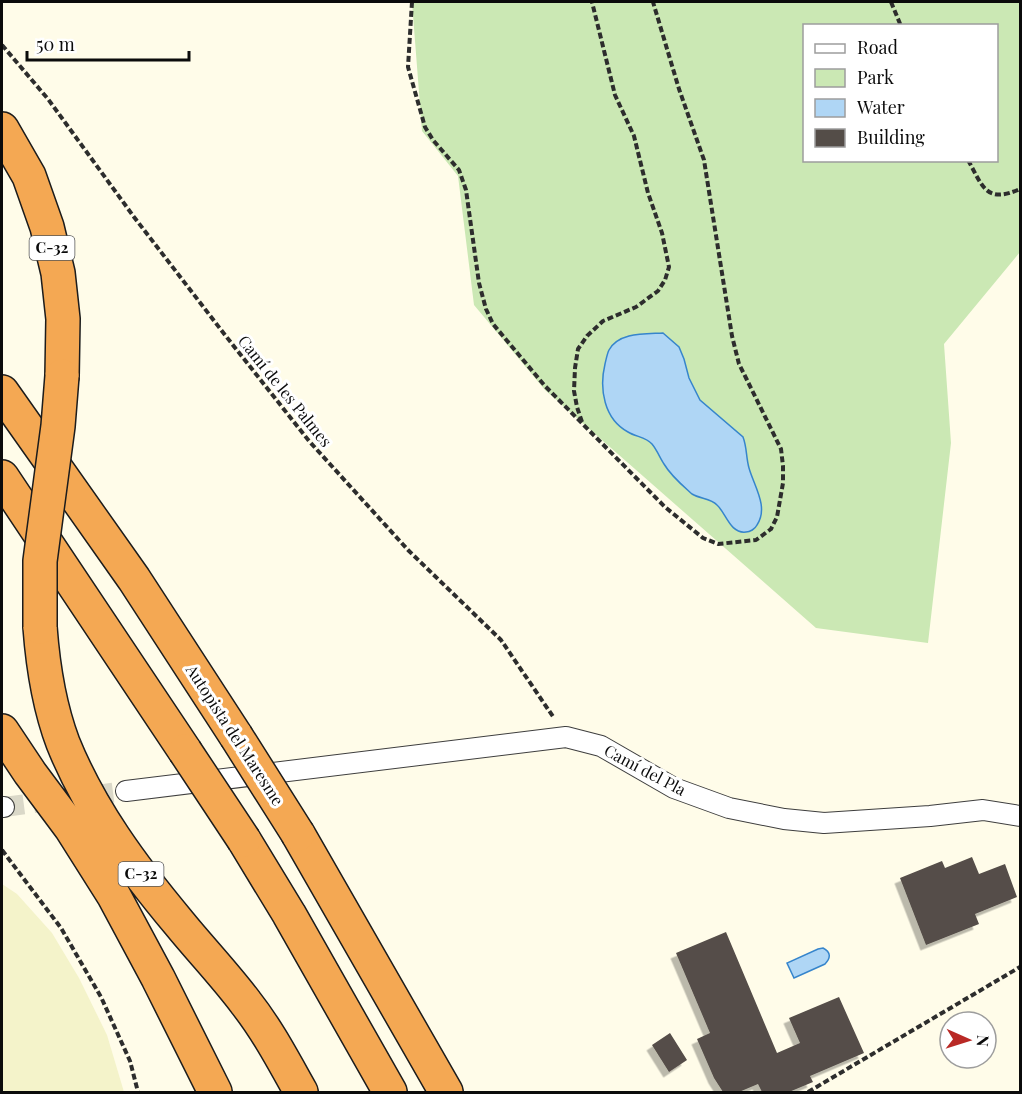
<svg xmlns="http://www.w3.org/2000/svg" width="1022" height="1094" font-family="'Playfair Display',serif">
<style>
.farmland{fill:#f4f3ca}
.green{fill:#cbe8b4;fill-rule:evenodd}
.water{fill:#afd6f5;stroke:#3685cc;stroke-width:1.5}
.building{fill:#544d48;filter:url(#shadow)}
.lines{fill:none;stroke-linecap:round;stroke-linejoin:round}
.minor-tunnel{stroke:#dad8c8;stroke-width:20;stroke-dasharray:20 10;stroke-linecap:butt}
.minor-casing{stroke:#3e3e3e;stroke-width:22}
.motorway-casing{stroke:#1c1c1c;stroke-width:36}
.path{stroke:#2d2d2d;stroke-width:4;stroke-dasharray:6 3;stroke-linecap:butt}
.minor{stroke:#fff;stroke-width:20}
.motorway{stroke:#f4a853;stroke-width:33}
.motorway-bridge-casing{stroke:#1c1c1c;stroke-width:36;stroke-linecap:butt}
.motorway-bridge{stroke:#f4a853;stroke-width:33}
.labels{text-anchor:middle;stroke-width:6;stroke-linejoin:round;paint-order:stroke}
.shield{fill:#fff;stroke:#545454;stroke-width:1.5}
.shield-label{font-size:15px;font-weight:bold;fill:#0b0b0b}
.street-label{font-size:16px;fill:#0b0b0b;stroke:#fff}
</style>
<defs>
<filter id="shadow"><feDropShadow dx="-5.5" dy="5.5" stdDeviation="0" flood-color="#0004"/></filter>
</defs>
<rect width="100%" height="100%" fill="#fffce9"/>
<path class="farmland" d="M2 884 17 894 52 933 79 978 107 1035 124 1092H2Z"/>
<path class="green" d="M412 2H1020V252L944 344 951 443 928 643 816 628 545 390 474 305 458 176 422 131ZM804 26H996V160H804Z"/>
<path class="water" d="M663 333 679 347 684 359 689 378 700 400 743 437C747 447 746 458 749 468 754 486 769 507 757 525 755 529 750 532 746 532 730 534 726 513 717 505 711 498 700 499 692 494 682 485 671 476 664 464 660 458 657 450 652 444 646 437 636 437 628 432 604 419 599 389 605 364 606 360 607 354 609 350 619 332 645 334 663 333Z
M823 948C831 952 831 958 825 964L794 978 787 963 818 949Z"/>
<path class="building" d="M972 857 979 874 1005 864 1017 897 975 914 979 924 926 945 900 878 942 861 945 868Z
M726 932 777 1053 800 1043 789 1018 839 997 864 1053 810 1076 813 1082 789 1092H762L758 1084 739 1092H723L714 1078 697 1039 710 1033 676 953Z
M670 1033 687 1060 669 1072 652 1045Z"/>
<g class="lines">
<path class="minor-tunnel" d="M4 807 126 791"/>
<defs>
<path id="minor" d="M126 791 566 737 601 746 674 788 729 808 784 819 824 823 930 816 983 810 1020 816
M2 807H4"/>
<path id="motorway" d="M2 129 29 176 47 227 58 273 63 319 62 376
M2 392 134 579 236 736
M2 477 185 751
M40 627C43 667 49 706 63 743 90 810 133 868 179 923 201 950 225 975 246 1003 268 1031 284 1062 301 1092
M2 731 30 773 71 828 114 896 158 978 215 1092
M298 834 446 1092
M244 840 289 914 390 1092"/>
</defs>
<use href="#minor" class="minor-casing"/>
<use href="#motorway" class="motorway-casing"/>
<path class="path" d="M412 2 408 67 425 127 433 140 459 170 466 190 479 283 486 309 493 324 545 386 665 507 703 538 718 544 756 540 771 529 777 517 783 483V466L781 449 747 380 739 364 732 336 704 160 679 89 653 2
M891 2 901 26
M2 45 48 99 134 217 225 335 309 441 408 550 501 640 554 718
M968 160C983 187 986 204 1020 189
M582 422 577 407 574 391 575 368 578 349 587 336 603 321 636 307 658 291 665 280 669 267 662 233 648 193 634 136 615 95 592 2
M2 850 61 928 101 997 130 1061 138 1092
M808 1092 1020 967"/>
<use href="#minor" class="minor"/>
<use href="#motorway" class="motorway"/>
<defs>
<path id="motorway-bridge" d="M40 627V561L58 426 62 376
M236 736 298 834
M185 751 244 840"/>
</defs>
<use href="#motorway-bridge" class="motorway-bridge-casing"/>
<use href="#motorway-bridge" class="motorway-bridge"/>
</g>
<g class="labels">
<g class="shield">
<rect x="29.5" y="236" width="45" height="24" rx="4.5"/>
<rect x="118.5" y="862" width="45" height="24" rx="4.5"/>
</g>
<g class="shield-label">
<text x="52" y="253">C-32</text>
<text x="141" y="879">C-32</text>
</g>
<g class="street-label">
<text transform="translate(285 391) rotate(51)" y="6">Camí de les Palmes</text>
<text transform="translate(235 735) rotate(57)" y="6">Autopista del Maresme</text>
<text transform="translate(645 770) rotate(28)" y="6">Camí del Pla</text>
</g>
</g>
<rect width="1022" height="1094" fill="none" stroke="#0b0b0b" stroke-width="6"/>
<rect x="803" y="24" width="195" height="138" fill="#ffffff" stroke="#9d9d9d" stroke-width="1.5"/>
<rect x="815" y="44" width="30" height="9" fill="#ffffff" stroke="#9d9d9d" stroke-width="1.5"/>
<text x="857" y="54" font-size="18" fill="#0b0b0b">Road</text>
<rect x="815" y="69" width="30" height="18" fill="#cbe8b4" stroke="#9d9d9d" stroke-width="1.5"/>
<text x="857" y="84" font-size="18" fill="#0b0b0b">Park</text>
<rect x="815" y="99" width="30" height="18" fill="#afd6f5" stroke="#9d9d9d" stroke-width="1.5"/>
<text x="857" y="114" font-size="18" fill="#0b0b0b">Water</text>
<rect x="815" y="129" width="30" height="18" fill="#544d48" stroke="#9d9d9d" stroke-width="1.5"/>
<text x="857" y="144" font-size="18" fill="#0b0b0b">Building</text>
<g transform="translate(968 1040) rotate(93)"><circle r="28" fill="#ffffff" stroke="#9d9d9d" stroke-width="1.5"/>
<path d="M0-4.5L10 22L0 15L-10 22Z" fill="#b92925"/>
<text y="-9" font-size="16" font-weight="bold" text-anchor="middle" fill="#0b0b0b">N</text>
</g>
<path d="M27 51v9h162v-9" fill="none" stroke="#0b0b0b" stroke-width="3"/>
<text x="36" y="51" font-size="18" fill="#0b0b0b" stroke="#ffffff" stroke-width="4.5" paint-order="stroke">50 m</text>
</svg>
